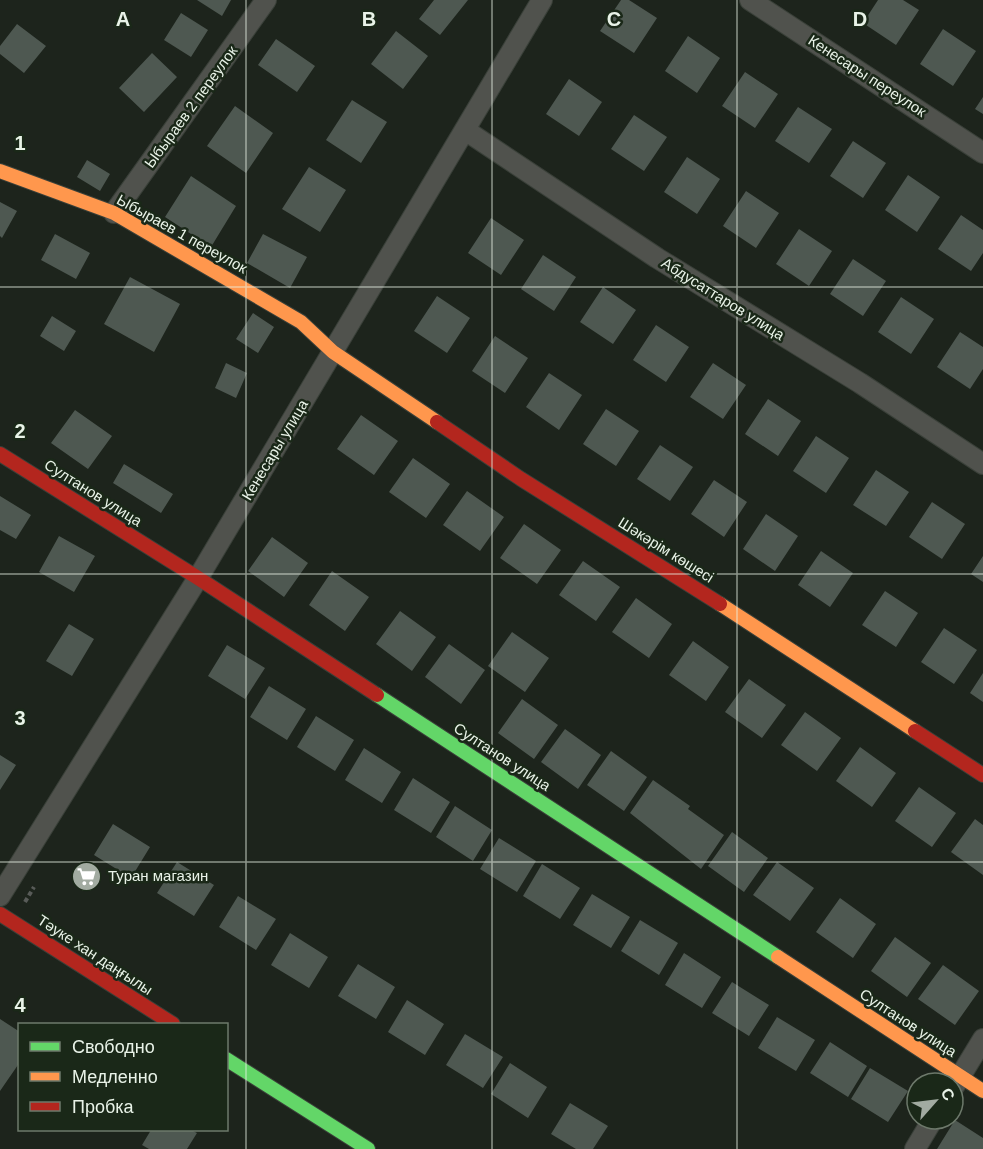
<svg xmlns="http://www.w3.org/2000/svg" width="983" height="1149" font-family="Arial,sans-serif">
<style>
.building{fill:#4e5851}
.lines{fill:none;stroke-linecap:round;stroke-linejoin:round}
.street-casing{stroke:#3a4039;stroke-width:22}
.fast-casing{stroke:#3a4039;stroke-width:16}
.slow-casing{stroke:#3a4039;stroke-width:16}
.jam-casing{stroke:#3a4039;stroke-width:16}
.path{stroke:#585b58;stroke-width:4;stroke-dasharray:4.5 3;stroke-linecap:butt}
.street{stroke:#50524d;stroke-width:20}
.fast{stroke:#63d668;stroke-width:14}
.slow{stroke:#ff974d;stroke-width:14}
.jam{stroke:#b3261e;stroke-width:14}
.grid{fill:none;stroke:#e9f3e8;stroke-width:1.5;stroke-opacity:0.55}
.labels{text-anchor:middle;stroke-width:5;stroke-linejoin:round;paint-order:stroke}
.street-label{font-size:15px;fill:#e9f3e8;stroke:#1a2818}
.poi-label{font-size:15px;fill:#e9f3e8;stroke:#1a2818;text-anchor:start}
.grid-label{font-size:20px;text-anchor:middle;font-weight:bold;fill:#e9f3e8;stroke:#1a2818;stroke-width:5;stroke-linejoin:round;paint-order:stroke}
</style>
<rect width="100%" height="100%" fill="#1d241c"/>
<path class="building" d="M197 0H231L222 16Z
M434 0H468L440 35 419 19Z
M621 0H629L657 18 634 53 600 31Z
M878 0H903L919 10 896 45 863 23Z
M181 13 208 30 191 57 164 40Z
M17 24 46 46 24 73 0 54V46Z
M943 29 976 51 953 86 920 64Z
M396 31 428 56 403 89 371 64Z
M688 36 720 58 697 93 665 71Z
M276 39 315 66 297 92 258 65Z
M152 53 177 77 144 112 119 88Z
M745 72 778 94 755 128 722 106Z
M569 79 602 102 579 136 546 114Z
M983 97V114L975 109Z
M352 100 387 122 361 163 326 140Z
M235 106 273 133 246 173 207 146Z
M798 107 832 129 809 163 775 141Z
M634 115 667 137 644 171 611 149Z
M853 141 886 163 863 198 830 176Z
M687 157 720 179 697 214 664 192Z
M87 160 110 174 100 191 77 177Z
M309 167 346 190 320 232 282 209Z
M908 175 940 197 917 232 885 210Z
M191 176 236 206 211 247 165 217Z
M746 191 779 213 756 248 723 226Z
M0 202 17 211 2 238 0 236Z
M961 215 983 230V253L971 271 938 249Z
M491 218 524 240 501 275 468 253Z
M799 229 832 251 809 286 776 264Z
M55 234 90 253 76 279 41 260Z
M263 234 307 257 290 288 247 263Z
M543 255 576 277 554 311 521 289Z
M853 259 886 281 863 316 830 294Z
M130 277 180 304 154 352 104 324Z
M603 287 636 310 613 344 580 322Z
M437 296 470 318 447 353 414 331Z
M901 297 934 319 911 354 878 332Z
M253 313 274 327 258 353 236 339Z
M52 316 76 331 64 351 40 336Z
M656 325 689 347 666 382 633 360Z
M960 332 983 347V369L970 389 937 367Z
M495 336 528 358 505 393 472 371Z
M226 363 247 373 236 398 215 388Z
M713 363 746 385 723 419 690 397Z
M549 373 582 395 559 430 526 407Z
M768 399 801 421 778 456 745 434Z
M606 409 639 431 616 466 583 444Z
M75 410 112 436 88 469 51 443Z
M361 415 398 441 374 475 337 449Z
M816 436 849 458 826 493 793 471Z
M660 445 693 467 670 501 637 479Z
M413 458 450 484 426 518 389 492Z
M124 464 173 494 161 513 113 483Z
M876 470 909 492 886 526 853 505Z
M714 480 747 502 724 537 691 514Z
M467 491 504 517 480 551 443 525Z
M0 496 31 515 16 539 0 530Z
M932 502 965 524 942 559 909 537Z
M766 514 798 536 775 571 743 549Z
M524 524 561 550 537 584 500 558Z
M59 536 95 556 74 592 39 572Z
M272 537 308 563 284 597 248 571Z
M821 551 853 573 830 607 798 585Z
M983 556V582L971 574Z
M583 561 620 587 596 621 559 595Z
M332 571 369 597 345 631 309 605Z
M885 591 918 613 896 647 862 625Z
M636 598 672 624 649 658 612 632Z
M400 611 436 637 412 671 376 644Z
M69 624 94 639 72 676 46 661Z
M944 628 977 650 954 684 921 662Z
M512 632 549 658 525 692 488 666Z
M693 641 729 667 706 701 669 675Z
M449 644 485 670 461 704 425 677Z
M227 645 265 668 245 699 208 676Z
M983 673V702L970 693Z
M749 679 786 705 762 738 725 712Z
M269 686 306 709 287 740 250 717Z
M522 699 558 725 534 759 498 733Z
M805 712 841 738 817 771 781 745Z
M316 716 354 740 335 771 297 747Z
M565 729 601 755 578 789 541 762Z
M860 747 896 773 872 807 836 781Z
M364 748 401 772 382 803 345 780Z
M611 751 647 777 624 811 587 785Z
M0 755 16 765 0 790Z
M413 778 450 802 431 833 394 810Z
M653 780 690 806 688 809 724 835 701 869 630 813Z
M919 787 956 813 932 847 895 821Z
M455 806 492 830 473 861 436 837Z
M975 819 983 825V875L951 852Z
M113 824 150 847 131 878 94 855Z
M732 832 768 858 744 892 708 866Z
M499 838 536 861 517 892 480 869Z
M177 862 214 885 194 916 157 893Z
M777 862 814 888 790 921 753 895Z
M542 864 580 888 560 919 523 896Z
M592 894 630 917 611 948 573 925Z
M238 896 276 919 256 950 219 927Z
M840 898 876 924 853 958 816 932Z
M640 920 678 943 659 975 621 951Z
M290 933 328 957 309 988 271 965Z
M895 937 931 963 907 997 871 971Z
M684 953 721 977 702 1008 665 985Z
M358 964 395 987 376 1019 338 996Z
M943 965 979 991 955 1025 918 999Z
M732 982 769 1005 749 1036 712 1013Z
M407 1000 444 1024 425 1055 388 1032Z
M777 1017 815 1040 796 1071 758 1048Z
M0 1019 20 1032V1062L0 1091Z
M465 1034 503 1057 483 1088 446 1065Z
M830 1042 867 1066 848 1097 810 1073Z
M510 1063 547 1087 528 1118 491 1094Z
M870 1068 908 1091 888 1122 851 1099Z
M570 1103 608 1126 593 1149H576L551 1134Z
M955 1120 983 1138V1149H937Z
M151 1130H191L197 1133 187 1149H149L142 1145Z"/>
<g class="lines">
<defs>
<path id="street" d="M750 0 983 153
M465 130 657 258 860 383 983 464
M114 213 266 0
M0 896 198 578 542 0
M955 1085 983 1039
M915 1149 933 1119"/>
<path id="fast" d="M377 695 778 957
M226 1059 368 1149"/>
<path id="slow" d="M0 171 114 213 301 322 333 352 437 422
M720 604 915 731
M778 957 983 1091"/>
<path id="jam" d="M437 422 521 479 720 604
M0 454 198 578 377 695
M915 731 983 775
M0 914 173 1024"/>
</defs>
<use href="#street" class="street-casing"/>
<use href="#fast" class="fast-casing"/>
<use href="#slow" class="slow-casing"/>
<use href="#jam" class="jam-casing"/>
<path class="path" d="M25 902 34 887"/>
<use href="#street" class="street"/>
<use href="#fast" class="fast"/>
<use href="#slow" class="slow"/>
<use href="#jam" class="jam"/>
</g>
<path class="grid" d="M246 0V1149M492 0V1149M737 0V1149M0 287H983M0 574H983M0 862H983"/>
<defs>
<symbol id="supermarket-disc" viewBox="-11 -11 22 22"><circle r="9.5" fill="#a2aba1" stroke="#1a2818"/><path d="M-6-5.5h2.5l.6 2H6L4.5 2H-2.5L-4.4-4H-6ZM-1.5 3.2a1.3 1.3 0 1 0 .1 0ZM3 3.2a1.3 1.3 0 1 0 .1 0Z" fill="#fff"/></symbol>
</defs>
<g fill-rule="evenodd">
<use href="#supermarket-disc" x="70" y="860" width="33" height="33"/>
</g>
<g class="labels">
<g class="street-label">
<text transform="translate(867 76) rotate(33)" y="5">Кенесары переулок</text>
<text transform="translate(191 107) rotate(-54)" y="5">Ыбыраев 2 переулок</text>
<text transform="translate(182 234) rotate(29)" y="5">Ыбыраев 1 переулок</text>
<text transform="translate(723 299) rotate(32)" y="5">Абдусаттаров улица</text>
<text transform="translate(275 450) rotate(-59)" y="5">Кенесары улица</text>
<text transform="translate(93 493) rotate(32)" y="5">Султанов улица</text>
<text transform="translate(666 550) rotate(32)" y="5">Шәкәрім көшесі</text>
<text transform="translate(502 757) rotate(33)" y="5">Султанов улица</text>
<text transform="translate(95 955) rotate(33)" y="5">Тәуке хан даңғылы</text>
<text transform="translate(908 1023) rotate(33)" y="5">Султанов улица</text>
</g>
<g class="poi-label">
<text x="108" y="881">Туран магазин</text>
</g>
</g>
<g class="grid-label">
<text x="123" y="26">A</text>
<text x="369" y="26">B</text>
<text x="614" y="26">C</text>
<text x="860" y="26">D</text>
<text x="20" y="150">1</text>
<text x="20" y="438">2</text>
<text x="20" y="725">3</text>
<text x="20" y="1012">4</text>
</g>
<rect x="18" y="1023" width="210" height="108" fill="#1a2818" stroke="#6d796b" stroke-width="1.5"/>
<rect x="30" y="1042" width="30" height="9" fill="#63d668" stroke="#6d796b" stroke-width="1.5"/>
<text x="72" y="1053" font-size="18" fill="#e9f3e8">Свободно</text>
<rect x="30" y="1072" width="30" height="9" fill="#ff974d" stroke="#6d796b" stroke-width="1.5"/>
<text x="72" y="1083" font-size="18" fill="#e9f3e8">Медленно</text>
<rect x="30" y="1102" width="30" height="9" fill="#b3261e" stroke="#6d796b" stroke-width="1.5"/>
<text x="72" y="1113" font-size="18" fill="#e9f3e8">Пробка</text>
<g transform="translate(935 1101) rotate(62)"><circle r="28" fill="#1a2818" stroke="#6d796b" stroke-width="1.5"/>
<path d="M0-4.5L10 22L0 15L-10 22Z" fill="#a2aba1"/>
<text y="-9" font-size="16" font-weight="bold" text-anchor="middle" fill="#e9f3e8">С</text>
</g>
</svg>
